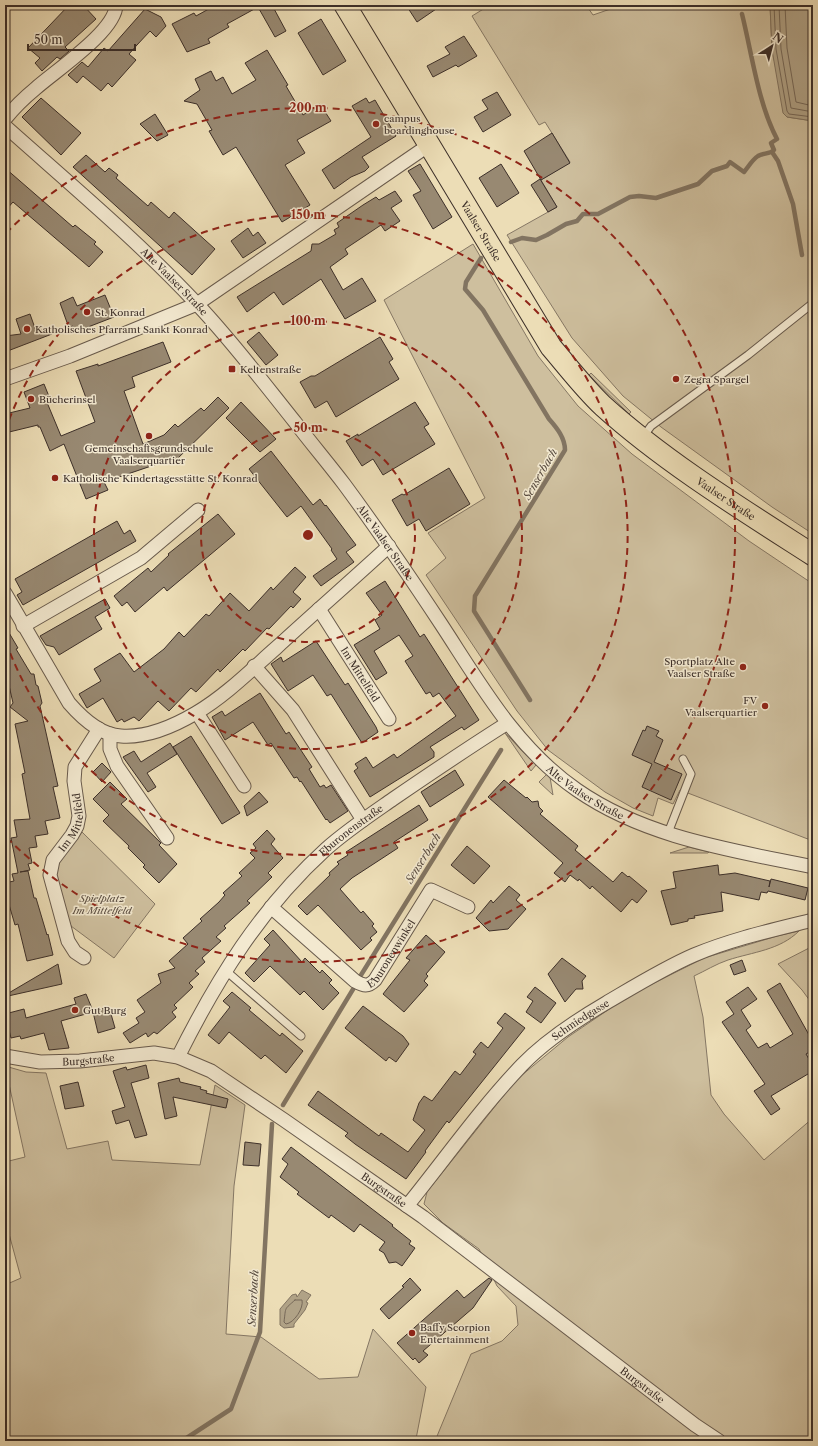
<svg xmlns="http://www.w3.org/2000/svg" width="818" height="1446" font-family="'Libre Caslon Text',serif">
<style>
.green{fill:#cebf9e;stroke:#857764}
.water{fill:#b0a286;stroke:#827461}
.lines{fill:none;stroke-linecap:round;stroke-linejoin:round}
.shore{stroke:#766858;stroke-width:1}
.stream{stroke:#827461;stroke-width:4.5}
.building{fill:#988972;stroke:#3c2f29}
.lane-casing{stroke:#685a4c;stroke-width:9}
.street-casing{stroke:#685a4c;stroke-width:15}
.primary-casing{stroke:#3c2f29;stroke-width:23}
.lane{stroke:#f3e9d0;stroke-width:7}
.street{stroke:#f3e9d0;stroke-width:13}
.primary{stroke:#ecddb6;stroke-width:21}
.ring{fill:none;stroke:#8f2418;stroke-width:2;stroke-dasharray:7 5}
.poi-dot{fill:#8f2418;stroke:#f3e9d0;stroke-width:1.5}
.labels{text-anchor:middle;stroke-width:3;stroke-linejoin:round;paint-order:stroke}
.poi-label{font-size:10px;fill:#3c2f29;stroke:#f3e9d0;text-anchor:start}
.street-label{font-size:10px;fill:#3c2f29;stroke:#f3e9d0}
.park-label{font-size:10px;font-style:italic;fill:#594c40;stroke:#f3e9d0}
.water-label{font-size:11px;font-style:italic;fill:#594c40;stroke:#f3e9d0}
.centre{fill:#8f2418;stroke:#f3e9d0;stroke-width:2}
.ring-label{font-size:12px;text-anchor:middle;font-weight:bold;fill:#8f2418;stroke:#f3e9d0;stroke-width:3;stroke-linejoin:round;paint-order:stroke}
</style>
<rect width="100%" height="100%" fill="#ecddb6"/>
<filter id="stains"><feTurbulence type="fractalNoise" baseFrequency=".005" numOctaves="4"/><feColorMatrix values="0 0 0 0 .2 0 0 0 0 .09 0 0 0 0 .02 0 0 0 .5 -.17"/></filter>
<radialGradient id="worn" r=".72"><stop offset=".6" stop-color="#630" stop-opacity="0"/><stop offset="1" stop-color="#630" stop-opacity=".3"/></radialGradient>
<path class="green" d="M490 5H586L593 15 622 5H770L772 50 787 117 813 121V307L811 309 813 318V534L772 507 661 427 623 396 572 338 507 235 557 207 541 180 570 162 545 122 539 125 472 16Z
M473 244 538 356 578 406 632 454 749 541 813 584V841L680 790 673 804 658 798 653 816 633 808 605 792 548 750 517 711 426 575 446 558 428 533 485 498 384 300Z
M591 373 631 412 629 414 589 375Z
M505 733 536 765 531 771Z
M547 774 550 777 553 795 539 782Z
M82 832 155 904 114 958 71 926 55 878 60 860Z
M689 847 709 852 708 853H670Z
M799 931C780 950 753 952 728 960 716 964 705 971 694 976L703 1017 711 1095 724 1114 764 1160 813 1118V1441H5V1285L21 1278 5 1219V1162L25 1157 5 1066 26 1072 46 1073 67 1149 108 1141 112 1160 200 1165 215 1085 245 1105 234 1186 226 1334 261 1337 319 1379 358 1377 373 1329 426 1387 416 1439 435 1441 471 1354 502 1341 518 1325 516 1306 497 1286 479 1249 443 1223 424 1204 427 1192 516 1080 568 1037 630 995 704 958 777 936Z
M813 946V1005L802 990 778 964Z"/>
<path class="water" d="M770 5H813V121L787 117 783 113 772 50Z
M302 1290 311 1295 306 1302 308 1303 305 1310 294 1324V1327L284 1328 280 1325V1309L292 1295 296 1294 297 1297Z"/>
<g class="lines">
<path class="shore" d="M774 5 776 49 787 111 789 114 813 117
M779 5 781 49 791 108 813 112
M785 5 787 48 796 102 813 106
M295 1300H302C304 1308 294 1323 286 1324L284 1322C286 1306 284 1310 295 1300Z"/>
<path class="stream" d="M772 152 778 161 793 204 802 255
M511 242 522 238 536 240 547 235 566 224 577 221 583 214H598L630 197 639 196 656 198 698 184 712 171 727 166 730 162 744 172C749 166 752 160 758 156 763 153 770 154 774 150L771 143 777 139C758 103 752 54 742 14
M481 258 466 282 465 289 483 310 549 419C557 428 565 438 565 450L475 596 474 611 530 700
M361 975 501 750
M283 1105 355 986
M182 1441 231 1409 260 1332 272 1124"/>
</g>
<path class="building" d="M69 5H83L96 19 65 47 69 51 60 59 57 57 42 71 35 63 40 58 28 48Z
M216 5H272L286 31 275 37 258 7 227 24 229 27 208 39 210 43 187 52 172 24 194 13 196 16Z
M406 5H442L417 22Z
M145 9 161 17 166 26 156 37 150 31 137 45 129 54 136 60 112 87 108 83 101 91 83 76 77 83 68 75 82 62 88 67 104 48 108 51Z
M321 19 346 61 323 75 298 33Z
M464 36 477 56 458 67 456 65 433 77 427 66 450 54 445 47Z
M267 50 288 85 286 86 303 115 320 104 331 121 297 140 305 153 285 165 310 205 282 222 236 147 223 155 209 131 212 130 197 104 184 101 200 90 195 79 211 71 216 81 223 77 232 94 256 80 245 63Z
M497 92 511 115 483 132 474 117 488 109 482 100Z
M41 98 81 133 61 155 22 117Z
M366 98 369 103 375 100 396 136 362 157 369 167 365 171 351 177 334 189 322 170 371 137 352 106Z
M155 114 168 135 157 141 140 124Z
M552 133 570 163 541 180 524 151Z
M86 155 105 172 109 168 118 175 116 178 148 206 151 202 169 218 174 212 215 249 192 275 73 167Z
M420 164 452 217 433 229 413 195 421 191 408 171Z
M501 164 519 193 497 207 479 178Z
M5 168 73 227 75 225 96 242 94 244 103 252 89 267 13 202 5 211Z
M540 179 557 207 548 212 531 185Z
M395 191 402 201 391 208 400 221 385 231 381 225 345 249 348 254 330 267 343 290 362 278 376 301 345 319 321 279 283 305 274 292 247 312 237 297 311 251 312 244H319L336 234 334 230 339 227 337 223 363 205 376 197 379 200Z
M248 228 253 236 258 232 266 243 243 258 231 241Z
M105 295 114 317 75 332 73 326 69 328 60 303 73 297 77 306Z
M30 314 36 331 50 329 52 334 5 352V336L21 334 16 319Z
M259 332 278 355 266 365 247 342Z
M380 337 393 359 389 362 399 379 336 417 327 401 315 408 300 382 311 376H315Z
M163 342 171 362 132 377 135 387 124 391 143 444 164 435 175 424 178 427 201 408 204 411 218 397 229 408 173 463 169 460 104 482 108 490 86 499 64 444 50 451 40 427H38V425L5 433V414L30 408 24 392 44 384 50 399 46 400 61 436 95 422 76 371 98 364V366Z
M241 402 276 439 260 452 226 418Z
M415 402 429 424 424 427 435 444 383 475 373 459 362 466 346 441 358 434V436Z
M271 451 313 505 320 499 325 506 326 505 356 545 346 552 354 562 321 586 313 576 337 559 331 550 332 549 301 506 287 517 249 469Z
M449 468 470 504 426 531 419 519 407 526 392 500 402 494 404 495Z
M218 514 235 534 167 591 164 587 135 612 127 602 122 606 114 596 148 568 151 572 169 555 168 554Z
M117 521 124 534 130 530 136 541 23 605 17 595 22 592 15 579Z
M295 567 306 577 293 592 301 599 293 608 291 606 269 629 267 628 245 651 243 649 220 672 218 669 196 692 191 688 169 711 158 701 139 721 134 717 124 722 122 719 117 722 103 698 87 708 79 694 101 681 94 669 120 653 134 672 164 649 179 632 184 637 206 614 209 616 230 593 249 611 271 587 273 590Z
M385 581 420 637 424 634 479 720 464 730 462 727 430 747 434 752V757L370 797 354 771 358 768 355 764 366 757 373 768 394 754 397 758 456 716 439 693 433 697 430 692 426 694 405 661 413 656 399 635 374 651 387 673 376 680 354 645 380 629 375 620 382 615 366 593Z
M105 599 110 608 95 617 102 629 59 655 54 647 46 645 40 636Z
M5 626 18 648 16 649 31 674H34L36 685 38 686 42 703 40 706 58 786 53 787 60 818 45 821 48 834 35 836 37 847 29 848 32 863 28 864 30 870 20 872 28 871 34 898H36L47 935 48 934 53 955 27 961 18 924 15 925 5 891V883L14 881 12 874 18 873 11 838 17 837 14 820 30 819 22 774 25 773 15 724 28 721 10 707 13 703 8 681 5 683Z
M316 641 345 685 348 683 376 727 378 732 362 743 331 694 327 696 313 675 288 691 271 664 281 657 283 662Z
M260 693 286 734 289 732 312 767 309 769 320 787 324 785 326 788 331 785 348 811 330 823 327 819 326 820 301 781 300 782 297 777 294 778 271 743 268 745 253 722 225 740 212 717 222 711 225 716Z
M647 726 659 731 656 736 663 740 654 762 682 774 671 800 642 787 652 764 632 755 643 730 645 731Z
M191 736 240 813 222 824 173 747Z
M170 743 177 754 147 773 156 787 148 792 123 757 134 751 141 762Z
M102 763 111 772 102 782 93 772Z
M455 770 464 785 430 807 421 792Z
M504 780 526 798 527 797 532 802 538 801 539 807 543 811 540 814 578 846 575 850 613 882 622 872 628 877 629 876 647 891 637 903 632 899 621 912 592 886 590 889 579 879 578 881 570 875 565 882 554 873 563 863 488 797Z
M110 782 127 799 121 804 161 843 159 845 177 864 159 883 143 867 145 865 128 848 129 846 103 821 109 815 93 799Z
M259 792 268 802 247 816 244 806Z
M419 805 428 820 394 842 398 848 352 878 340 889 361 913 363 911 374 924 372 926 377 932 370 938 372 940 361 950 318 905 307 915 298 906 330 875 329 873 339 864 337 862 348 855 346 852Z
M267 830 275 839 271 844 283 858 268 873 272 877 247 901 250 903 224 926 226 928 216 937 221 941 202 958 205 962 195 971 199 974 189 983 193 987 174 1005 177 1008 172 1012 176 1017 157 1034 154 1032 148 1037 146 1033 130 1043 123 1033 139 1023 136 1018 145 1012 137 1000 161 983 158 974 175 968 169 961 188 944 183 938 202 921 200 919 219 902 225 895 223 893 242 876 239 873 255 858 250 853 256 848 253 844Z
M467 846 490 866 474 884 451 865Z
M718 865 719 875 735 873 770 881 769 887 771 879 808 888 805 900 768 891 767 893 761 892 759 900 721 892 723 911 694 916 695 918 688 919V921L671 925 661 891 676 888 673 872Z
M509 886 520 895 516 900 526 909 508 929 489 931 476 918 491 900 493 903Z
M273 930 302 962 305 958 320 973 322 970 332 980 329 983 339 993 323 1010 304 991 300 995 270 966 254 982 245 973 270 945 264 939Z
M426 935 445 952 426 974 428 976 424 981 428 985 404 1012 383 994 410 960 406 958Z
M562 958 586 976 582 981 583 989H576L565 1002 548 974Z
M742 960 746 971 734 975 730 965Z
M58 964 62 984 8 996 7 994Z
M780 983 813 1042V1050L806 1054 813 1066V1071L771 1096 780 1109 771 1115 754 1091 765 1084 722 1022 734 1014 726 1002 748 987 757 999 741 1010 751 1026 746 1030 758 1048 767 1043 770 1048 793 1034 767 991Z
M535 987 556 1003 541 1023 526 1012 533 1001 527 997Z
M232 992 251 1008 249 1010 280 1036 282 1033 303 1051 286 1073 265 1055 261 1059 229 1032 219 1044 208 1035 230 1007 223 1001Z
M86 994 93 1011 109 1007 115 1028 98 1033 93 1012 61 1021 69 1048 49 1050 44 1033 21 1039 20 1036 11 1038 9 1030 5 1031V1014L24 1009 26 1018 76 1004 74 998Z
M363 1006 403 1036 409 1044 396 1062 389 1057 386 1061 345 1028Z
M505 1013 525 1028 449 1123 447 1121 425 1151 426 1152 406 1179 355 1144 345 1136 348 1133 308 1105 318 1091 379 1136 381 1133 408 1152 425 1130 413 1120 419 1103 424 1096 432 1101 455 1071 460 1075 476 1054 473 1052 481 1042 488 1048 503 1028 497 1023Z
M146 1065 149 1078 131 1083 147 1135 135 1138 129 1120 116 1124 112 1111 125 1107 113 1071 126 1067 127 1070Z
M179 1078 180 1082 201 1087 200 1089 207 1091 206 1093 228 1099 226 1108 173 1097 177 1116 165 1119 158 1083Z
M78 1082 84 1106 65 1109 60 1086Z
M245 1142 261 1144 259 1166 243 1165Z
M291 1147 393 1225 392 1226 411 1241 409 1244 415 1248 402 1266 396 1262 389 1263 384 1253 379 1250 385 1242 360 1224 354 1232 331 1215 329 1218 297 1194 299 1192 280 1177 288 1164 282 1159Z
M410 1278 421 1290 389 1319 380 1309 404 1287 402 1286Z
M489 1278 492 1280 473 1308 423 1351 428 1355 419 1363 415 1358 413 1360 397 1343 457 1290 464 1298Z"/>
<g class="lines">
<defs>
<path id="lane" d="M643 437 651 426 748 355 813 303
M668 833 691 774 683 759
M225 970 301 1036"/>
<g id="street">
<path d="M5 119C14 108 24 98 35 89 55 71 116 31 116 5"/>
<path id="s1" d="M5 126C70 184 137 240 197 304 232 341 263 382 295 422 311 443 328 463 344 484 378 530 410 577 441 624 481 685 516 748 577 790 646 838 732 850 813 867"/>
<path d="M5 379 70 356 197 304 429 145"/>
<path d="M5 593 69 703C82 718 100 735 121 736 147 738 174 726 196 713 225 696 251 670 276 648 313 614 352 580 389 546"/>
<path id="s2" d="M319 609 389 719"/>
<path d="M23 626 141 558 198 510"/>
<path d="M254 666 293 710 363 820"/>
<path d="M197 713 244 786"/>
<path d="M110 734V749L117 766 167 838"/>
<path id="s3" d="M271 907 355 981C364 986 368 987 375 980L431 890 468 907"/>
<path id="s4" d="M84 958 75 952 68 941 50 875 53 860 72 835 77 826 79 816 74 781 75 767 99 729"/>
<path id="s5" d="M5 1056 40 1062 80 1061 154 1053 178 1057 211 1071 284 1120 423 1217 695 1425 719 1441"/>
<path id="s6" d="M178 1057C217 979 260 909 326 849 346 831 370 815 393 799 431 773 468 748 506 724"/>
<path id="s7" d="M407 1206C445 1159 480 1109 522 1065 546 1040 577 1020 606 1003 635 986 664 968 694 955 732 939 773 930 813 920"/>
</g>
<g id="primary">
<path id="s8" d="M345 5 551 347C568 367 584 388 603 406 665 462 743 510 813 555"/>
</g>
</defs>
<use href="#lane" class="lane-casing"/>
<use href="#street" class="street-casing"/>
<use href="#primary" class="primary-casing"/>
<use href="#lane" class="lane"/>
<use href="#street" class="street"/>
<use href="#primary" class="primary"/>
</g>
<g class="ring">
<circle cx="308" cy="535" r="107"/>
<circle cx="308" cy="535" r="214"/>
<path d="M5 431A320 320 0 1 1 5 639"/>
<path d="M6 233A427 427 0 1 1 6 837"/>
</g>
<g class="poi-dot">
<circle cx="376" cy="124" r="4"/>
<circle cx="87" cy="312" r="4"/>
<circle cx="27" cy="329" r="4"/>
<rect x="228" y="365" width="8" height="8" rx="2"/>
<circle cx="676" cy="379" r="4"/>
<circle cx="31" cy="399" r="4"/>
<circle cx="149" cy="436" r="4"/>
<circle cx="55" cy="478" r="4"/>
<circle cx="743" cy="667" r="4"/>
<circle cx="765" cy="706" r="4"/>
<circle cx="75" cy="1010" r="4"/>
<circle cx="412" cy="1333" r="4"/>
</g>
<g class="labels">
<g class="poi-label">
<text x="384" y="122">campus<tspan x="384" dy="12">boardinghouse</tspan></text>
<text x="95" y="316">St. Konrad</text>
<text x="35" y="333">Katholisches Pfarramt Sankt Konrad</text>
<text x="240" y="373">Keltenstraße</text>
<text x="684" y="383">Zegra Spargel</text>
<text x="39" y="403">Bücherinsel</text>
<text x="149" y="452" text-anchor="middle">Gemeinschaftsgrundschule<tspan x="149" dy="12">Vaalserquartier</tspan></text>
<text x="63" y="482">Katholische Kindertagesstätte St. Konrad</text>
<text x="735" y="665" text-anchor="end">Sportplatz Alte<tspan x="735" dy="12">Vaalser Straße</tspan></text>
<text x="757" y="704" text-anchor="end">FV<tspan x="757" dy="12">Vaalserquartier</tspan></text>
<text x="83" y="1014">Gut Burg</text>
<text x="420" y="1331">Baffy Scorpion<tspan x="420" dy="12">Entertainment</tspan></text>
</g>
<g class="street-label">
<text dy="4" stroke="none"><textPath href="#s8" startOffset="264">Vaalser Straße</textPath></text>
<text dy="4" stroke="none"><textPath href="#s1" startOffset="230">Alte Vaalser Straße</textPath></text>
<text dy="4" stroke="none"><textPath href="#s8" startOffset="632">Vaalser Straße</textPath></text>
<text dy="4" stroke="none"><textPath href="#s1" startOffset="566">Alte Vaalser Straße</textPath></text>
<text dy="4" stroke="none"><textPath href="#s2" startOffset="77">Im Mittelfeld</textPath></text>
<text dy="4" stroke="none"><textPath href="#s1" startOffset="889">Alte Vaalser Straße</textPath></text>
<text dy="4" stroke="none"><textPath href="#s4" startOffset="151">Im Mittelfeld</textPath></text>
<text dy="4" stroke="none"><textPath href="#s6" startOffset="288">Eburonenstraße</textPath></text>
<text dy="4" stroke="none"><textPath href="#s3" startOffset="165">Eburonenwinkel</textPath></text>
<text dy="4" stroke="none"><textPath href="#s7" startOffset="256">Schmiedgasse</textPath></text>
<text dy="4" stroke="none"><textPath href="#s5" startOffset="84">Burgstraße</textPath></text>
<text dy="4" stroke="none"><textPath href="#s5" startOffset="420">Burgstraße</textPath></text>
<text dy="4" stroke="none"><textPath href="#s5" startOffset="744">Burgstraße</textPath></text>
</g>
<g class="park-label">
<text x="102" y="902">Spielplatz<tspan x="102" dy="12">Im Mittelfeld</tspan></text>
</g>
<g class="water-label">
<text transform="translate(540 474) rotate(-60)" y="4">Senserbach</text>
<text transform="translate(423 858) rotate(-58)" y="4">Senserbach</text>
<text transform="translate(253 1298) rotate(-87)" y="4">Senserbach</text>
</g>
</g>
<circle cx="308" cy="535" r="6" class="centre"/>
<g class="ring-label">
<text x="308" y="112">200 m</text>
<text x="308" y="219">150 m</text>
<text x="308" y="325">100 m</text>
<text x="308" y="432">50 m</text>
</g>
<rect width="818" height="1446" fill="none" stroke="#ecddb6" stroke-width="20"/>
<rect x="6" y="6" width="806" height="1434" fill="none" stroke="#3c2f29" stroke-width="2"/>
<rect x="10" y="10" width="798" height="1426" fill="none" stroke="#3c2f29"/>
<g transform="translate(772 46) rotate(36)" stroke="#f3e9d0" stroke-width="3" paint-order="stroke">
<path d="M0-3L7 15L0 10L-7 15Z" fill="#3c2f29"/>
<text y="-6" font-size="11" font-weight="bold" text-anchor="middle" fill="#3c2f29">N</text>
</g>
<path d="M28 44v6h107v-6" fill="none" stroke="#3c2f29" stroke-width="2"/>
<text x="34" y="44" font-size="12" fill="#3c2f29" stroke="#f3e9d0" stroke-width="3" paint-order="stroke">50 m</text>
<rect width="100%" height="100%" filter="url(#stains)"/>
<rect width="100%" height="100%" fill="url(#worn)"/>
</svg>
